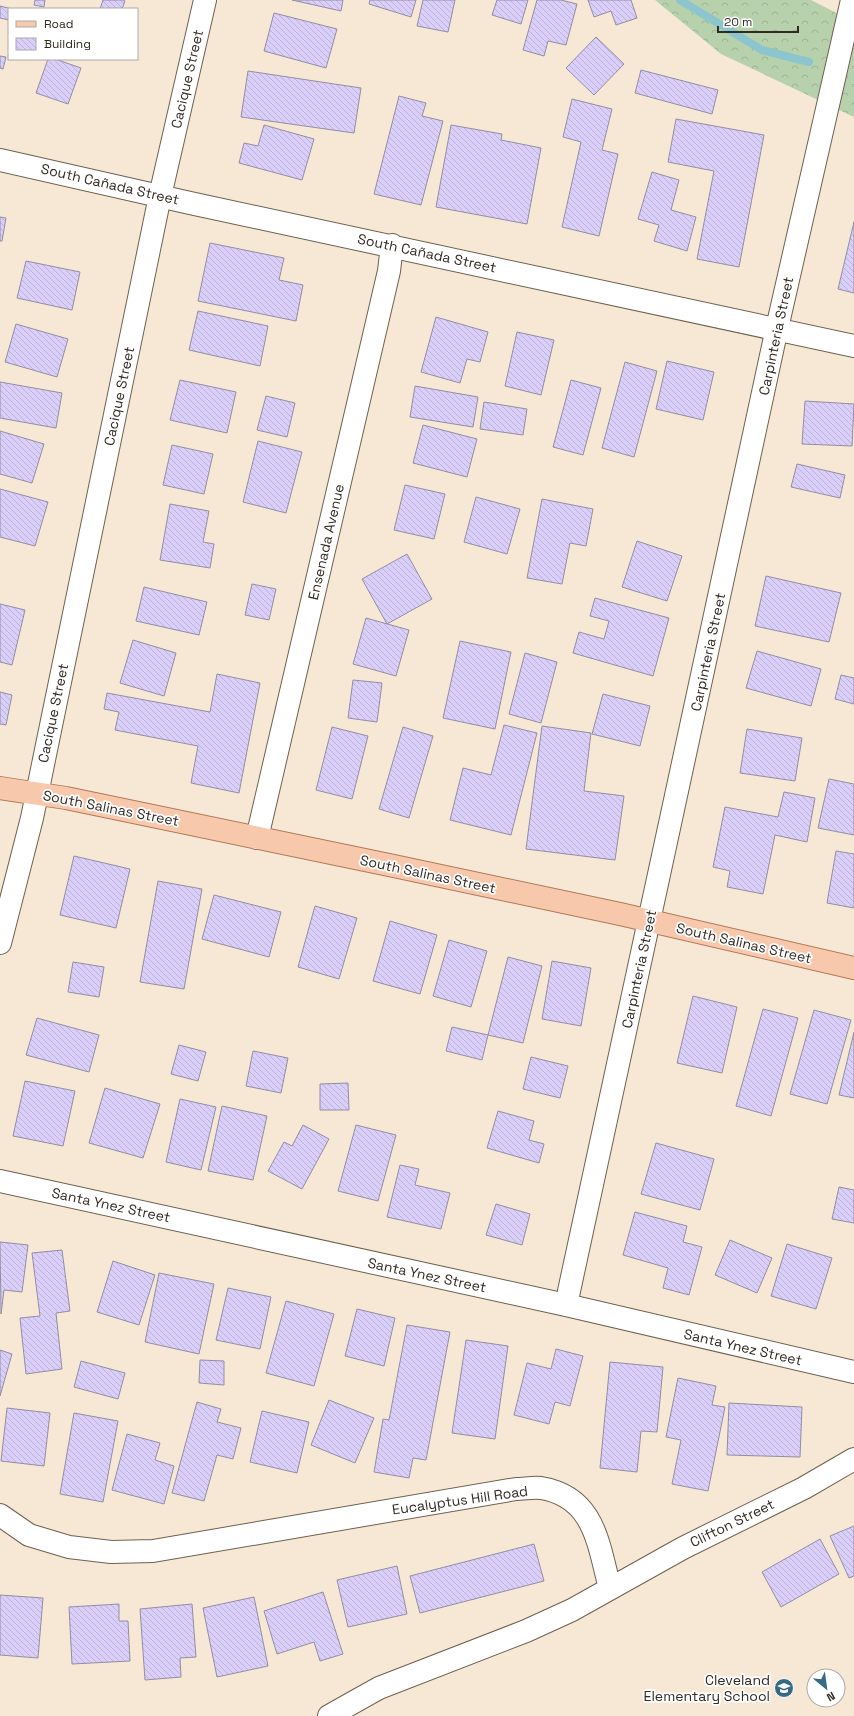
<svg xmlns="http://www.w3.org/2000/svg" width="854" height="1716" font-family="'Space Grotesk',sans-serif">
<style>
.forest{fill:url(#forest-crowns)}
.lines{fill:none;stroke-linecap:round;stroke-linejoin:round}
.stream{stroke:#8dc5ce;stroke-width:8}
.building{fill:url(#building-back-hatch);stroke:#928ea2}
.minor-casing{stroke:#6d6150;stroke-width:24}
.major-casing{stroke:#af7959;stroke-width:24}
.minor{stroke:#fff;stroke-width:22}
.major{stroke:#f8c8ad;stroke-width:22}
.labels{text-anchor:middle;stroke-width:3.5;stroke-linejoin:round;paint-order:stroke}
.street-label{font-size:14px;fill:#302a23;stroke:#fff}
.poi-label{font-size:14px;fill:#302a23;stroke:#fff;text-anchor:end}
</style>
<defs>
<pattern id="forest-crowns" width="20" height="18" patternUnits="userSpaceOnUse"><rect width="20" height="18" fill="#b8d1ad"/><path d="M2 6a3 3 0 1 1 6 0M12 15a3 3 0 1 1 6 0" fill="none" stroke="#9eb495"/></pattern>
<pattern id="building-back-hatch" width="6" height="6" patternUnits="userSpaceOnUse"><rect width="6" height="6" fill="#d9cffa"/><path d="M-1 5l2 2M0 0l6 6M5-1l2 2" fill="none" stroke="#bbb2d6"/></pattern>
</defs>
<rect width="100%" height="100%" fill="#f7e8d5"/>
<path class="forest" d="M655 0H811L854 22V117L721 54Z"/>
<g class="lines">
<path class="stream" d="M680 0 762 50 809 62"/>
</g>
<path class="building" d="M35 0H45L44 7 34 5Z
M103 0H123L125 1 122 9H100Z
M292 0H343L341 11Z
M370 0H416L411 17 369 4Z
M423 0H455L448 32 417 26Z
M497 0H528L521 24 492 15Z
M537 0H561L577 4 566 45 548 41 544 56 523 50Z
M588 0H631L637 18 616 25 611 11 594 17Z
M0 6 12 9H9V20L0 18Z
M274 13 337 29 326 68 264 51Z
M596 37 624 64 594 95 566 68Z
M0 56 6 57 3 69 0 68Z
M48 59H55L81 68 68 104 36 93Z
M641 70 718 90 712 114 635 93Z
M248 71 361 88 354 133 241 117Z
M399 96 426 103 422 116 443 121 421 205 374 194Z
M572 99 612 109 602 150 618 154 599 236 562 227 581 142 563 137Z
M676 119 764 135 739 267 697 259 714 171 668 162Z
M264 125 314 139 302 180 239 163 244 143 258 146Z
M451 125 502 134 501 140 541 148 527 224 436 207Z
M652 172 679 180 671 210 696 217 687 251 654 241 659 225 638 219Z
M0 217 6 218 2 241H0Z
M854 222V293L838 289Z
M210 243 284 258 279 280 303 285 296 321 198 301Z
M26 261 80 272 72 310 17 298Z
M198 311 268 326 260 366 189 350Z
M436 317 488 332 480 362 467 359 460 383 421 372Z
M16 324 68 339 57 377 5 362Z
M517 332 554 340 541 395 505 386Z
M667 361 714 372 703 420 656 409Z
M625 362 657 371 634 457 602 448Z
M180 380 236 392 227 433 170 420Z
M571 380 601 388 583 455 553 447Z
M0 382 62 393 56 428 0 418Z
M415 386 478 397 473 427 410 417Z
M266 396 295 403 287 437 257 430Z
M805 401 854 404 852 446 802 444Z
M484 402 527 409 523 435 480 429Z
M423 425 477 439 467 477 413 463Z
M0 431 44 444 32 483 0 474Z
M258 441 302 452 286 513 243 502Z
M172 445 213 454 204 494 163 485Z
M797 464 845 475 840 498 791 487Z
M405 485 445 494 434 539 394 530Z
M0 489 48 502 35 546 0 537Z
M476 497 520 509 507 554 464 542Z
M542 499 593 509 586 546 570 543 562 584 527 578Z
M170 504 209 511 203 542 214 544 210 568 160 560Z
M637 541 682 556 667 601 622 587Z
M407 554 432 599 387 624 362 579Z
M766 576 841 593 829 642 755 626Z
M252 584 276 589 269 620 245 615Z
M144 587 207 602 199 635 136 621Z
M595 598 669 618 653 676 573 653 579 632 604 639 609 621 590 616Z
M0 604 25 610 12 665 0 662Z
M366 618 409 630 396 676 353 664Z
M133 640 176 653 164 696 120 683Z
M460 641 511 652 495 729 443 718Z
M757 651 821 669 811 706 746 688Z
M525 653 557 662 541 723 509 714Z
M217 674 260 683 239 793 191 783 198 746 115 730 119 712 104 709 107 693 210 712Z
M841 675 854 678V704L835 699Z
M353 680 382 683 377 722 348 718Z
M0 692 12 695 6 725 0 724Z
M603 694 650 706 640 746 592 734Z
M504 725 537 733 511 835 450 820 463 768 491 775Z
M542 726 591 733 584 791 624 796 615 860 526 849Z
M332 727 368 736 352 799 316 790Z
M403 727 433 736 409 818 379 809Z
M747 729 802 738 795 781 740 773Z
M829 779 854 784V835L818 828Z
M784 792 815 798 807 842 775 835 763 894 727 887 730 871 713 867 725 807 778 817Z
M836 851 854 854V908L827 903Z
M74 856 130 869 116 928 60 915Z
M158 881 202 889 184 989 140 982Z
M214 895 281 912 269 957 202 939Z
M315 906 357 918 339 979 298 967Z
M390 921 437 935 420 994 373 981Z
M449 940 487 951 471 1007 433 996Z
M508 957 542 966 523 1043 488 1035Z
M552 961 591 968 581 1026 542 1019Z
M73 962 104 967 99 997 68 992Z
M693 996 737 1007 722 1073 677 1063Z
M763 1009 798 1018 771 1116 736 1106Z
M814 1010 851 1020 827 1104 790 1094Z
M37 1018 99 1035 89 1072 26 1055Z
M452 1027 488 1035 482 1060 446 1051Z
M854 1032V1098L839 1095Z
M179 1045 206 1052 198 1081 171 1074Z
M253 1051 288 1058 281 1093 246 1086Z
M531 1057 568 1066 560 1098 523 1089Z
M25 1081 75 1091 63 1146 13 1136Z
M348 1083 349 1110H320V1084Z
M105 1088 160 1104 143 1158 89 1143Z
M180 1099 216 1107 201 1170 166 1162Z
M222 1106 267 1116 253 1180 208 1171Z
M498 1111 534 1121 529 1140 544 1144 539 1163 487 1148Z
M303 1125 329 1139 302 1189 268 1171 284 1142 292 1146Z
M356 1125 396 1135 378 1201 338 1191Z
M656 1143 714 1159 700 1210 641 1194Z
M400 1165 419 1169 415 1185 450 1193 441 1229 387 1217Z
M839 1187 854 1190V1223L832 1219Z
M496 1204 530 1214 522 1245 486 1235Z
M635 1212 687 1226 683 1242 702 1247 689 1295 663 1288 668 1268 623 1255Z
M730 1240 772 1258 757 1293 715 1275Z
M0 1242 28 1245 22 1292 4 1290 1 1314Z
M787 1244 832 1258 816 1309 771 1296Z
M62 1250 70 1311 56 1313 62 1369 26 1374 20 1318 40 1316 32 1253Z
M113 1261 155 1275 139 1325 97 1312Z
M159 1273 214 1284 199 1354 145 1342Z
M228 1288 271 1297 260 1349 216 1340Z
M286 1301 334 1314 314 1386 266 1373Z
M357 1309 395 1318 384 1366 345 1356Z
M407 1325 450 1332 426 1460 413 1458 409 1478 374 1472 383 1419 389 1420Z
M466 1340 508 1346 495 1439 452 1433Z
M556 1349 583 1356 570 1406 555 1402 549 1424 514 1415 527 1363 551 1369Z
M0 1350 12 1354 0 1396Z
M200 1360 224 1361V1385L199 1383Z
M81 1361 125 1373 118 1399 74 1387Z
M610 1362 663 1367 657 1432 641 1431 637 1472 600 1468Z
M678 1378 716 1386 712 1405 725 1407 708 1491 672 1484 681 1440 666 1437Z
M329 1400 374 1418 355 1463 311 1445Z
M197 1402 221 1409 217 1422 241 1428 233 1459 217 1455 204 1501 172 1493Z
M729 1403 802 1407 800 1457 727 1455Z
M7 1408 50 1413 44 1466 1 1461Z
M262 1411 309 1422 297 1473 250 1462Z
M74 1413 118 1421 103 1502 60 1494Z
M127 1434 160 1443 155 1460 174 1466 164 1504 112 1490Z
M854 1526V1576L849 1578 830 1536Z
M820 1539 839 1574 781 1607 762 1572Z
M534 1544 544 1581 420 1613 410 1576Z
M397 1566 407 1614 348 1627 337 1580Z
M323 1592 343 1654 320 1661 314 1642 277 1654 264 1611Z
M0 1595 43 1598 38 1658 0 1655Z
M254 1597 268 1666 217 1677 203 1608Z
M119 1604V1621H128L130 1661 72 1664 69 1607Z
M192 1604 196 1657 180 1658 181 1677 145 1680 140 1609Z"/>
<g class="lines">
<defs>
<path id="minor" d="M0 160 190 203 854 346
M257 838 389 271 392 245
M0 943 32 818 160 196 205 0
M0 1181 566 1305 854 1372
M566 1305 777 328 852 0
M0 1515 29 1535 69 1547 111 1552 153 1551 516 1489C524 1489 533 1487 541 1488 595 1497 598 1544 610 1588
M329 1716 379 1688 526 1631 572 1610 683 1548 804 1488 854 1459"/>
<path id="major" d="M0 788 66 798 389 865 620 914 854 968"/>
</defs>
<use href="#minor" class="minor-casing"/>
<use href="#major" class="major-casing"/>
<use href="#minor" class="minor"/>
<use href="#major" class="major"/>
</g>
<defs>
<symbol id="school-disc" viewBox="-11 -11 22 22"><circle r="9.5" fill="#356a86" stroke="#fff"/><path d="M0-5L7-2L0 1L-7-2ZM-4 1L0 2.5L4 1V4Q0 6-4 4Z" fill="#fff"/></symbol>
</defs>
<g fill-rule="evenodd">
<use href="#school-disc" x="773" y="1677" width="22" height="22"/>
</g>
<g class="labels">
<g class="street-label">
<text transform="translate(187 79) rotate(-77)" y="5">Cacique Street</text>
<text transform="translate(110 184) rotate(13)" y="5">South Cañada Street</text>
<text transform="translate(427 253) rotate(12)" y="5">South Cañada Street</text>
<text transform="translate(776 336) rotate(-78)" y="5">Carpinteria Street</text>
<text transform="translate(119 396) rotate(-78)" y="5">Cacique Street</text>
<text transform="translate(326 542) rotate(-77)" y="5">Ensenada Avenue</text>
<text transform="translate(708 652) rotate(-78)" y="5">Carpinteria Street</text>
<text transform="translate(53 713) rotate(-78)" y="5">Cacique Street</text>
<text transform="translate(111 808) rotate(11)" y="5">South Salinas Street</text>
<text transform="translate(428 874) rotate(12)" y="5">South Salinas Street</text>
<text transform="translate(744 943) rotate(13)" y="5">South Salinas Street</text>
<text transform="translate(639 969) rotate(-78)" y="5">Carpinteria Street</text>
<text transform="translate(111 1205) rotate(12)" y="5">Santa Ynez Street</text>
<text transform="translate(427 1275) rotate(12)" y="5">Santa Ynez Street</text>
<text transform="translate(743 1347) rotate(13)" y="5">Santa Ynez Street</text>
<text transform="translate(460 1500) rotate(-8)" y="5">Eucalyptus Hill Road</text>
<text transform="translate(732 1523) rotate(-26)" y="5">Clifton Street</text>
</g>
<g class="poi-label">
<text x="770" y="1685">Cleveland<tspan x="770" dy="16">Elementary School</tspan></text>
</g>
</g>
<rect x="8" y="8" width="130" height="52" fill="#ffffff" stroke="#acaaa7"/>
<rect x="16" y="21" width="20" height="6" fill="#f8c8ad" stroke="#acaaa7"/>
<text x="44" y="28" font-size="12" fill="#302a23">Road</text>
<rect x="16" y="38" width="20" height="12" fill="url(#building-back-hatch)" stroke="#acaaa7"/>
<text x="44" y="48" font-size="12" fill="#302a23">Building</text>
<g transform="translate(826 1688) rotate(151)"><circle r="19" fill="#ffffff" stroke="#acaaa7"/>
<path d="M0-3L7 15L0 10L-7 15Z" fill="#356a86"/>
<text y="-6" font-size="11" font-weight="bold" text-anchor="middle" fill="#302a23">N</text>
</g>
<path d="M718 26v6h80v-6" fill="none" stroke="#302a23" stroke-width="2"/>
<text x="724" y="26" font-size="12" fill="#302a23" stroke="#ffffff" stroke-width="3" paint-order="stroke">20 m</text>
</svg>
